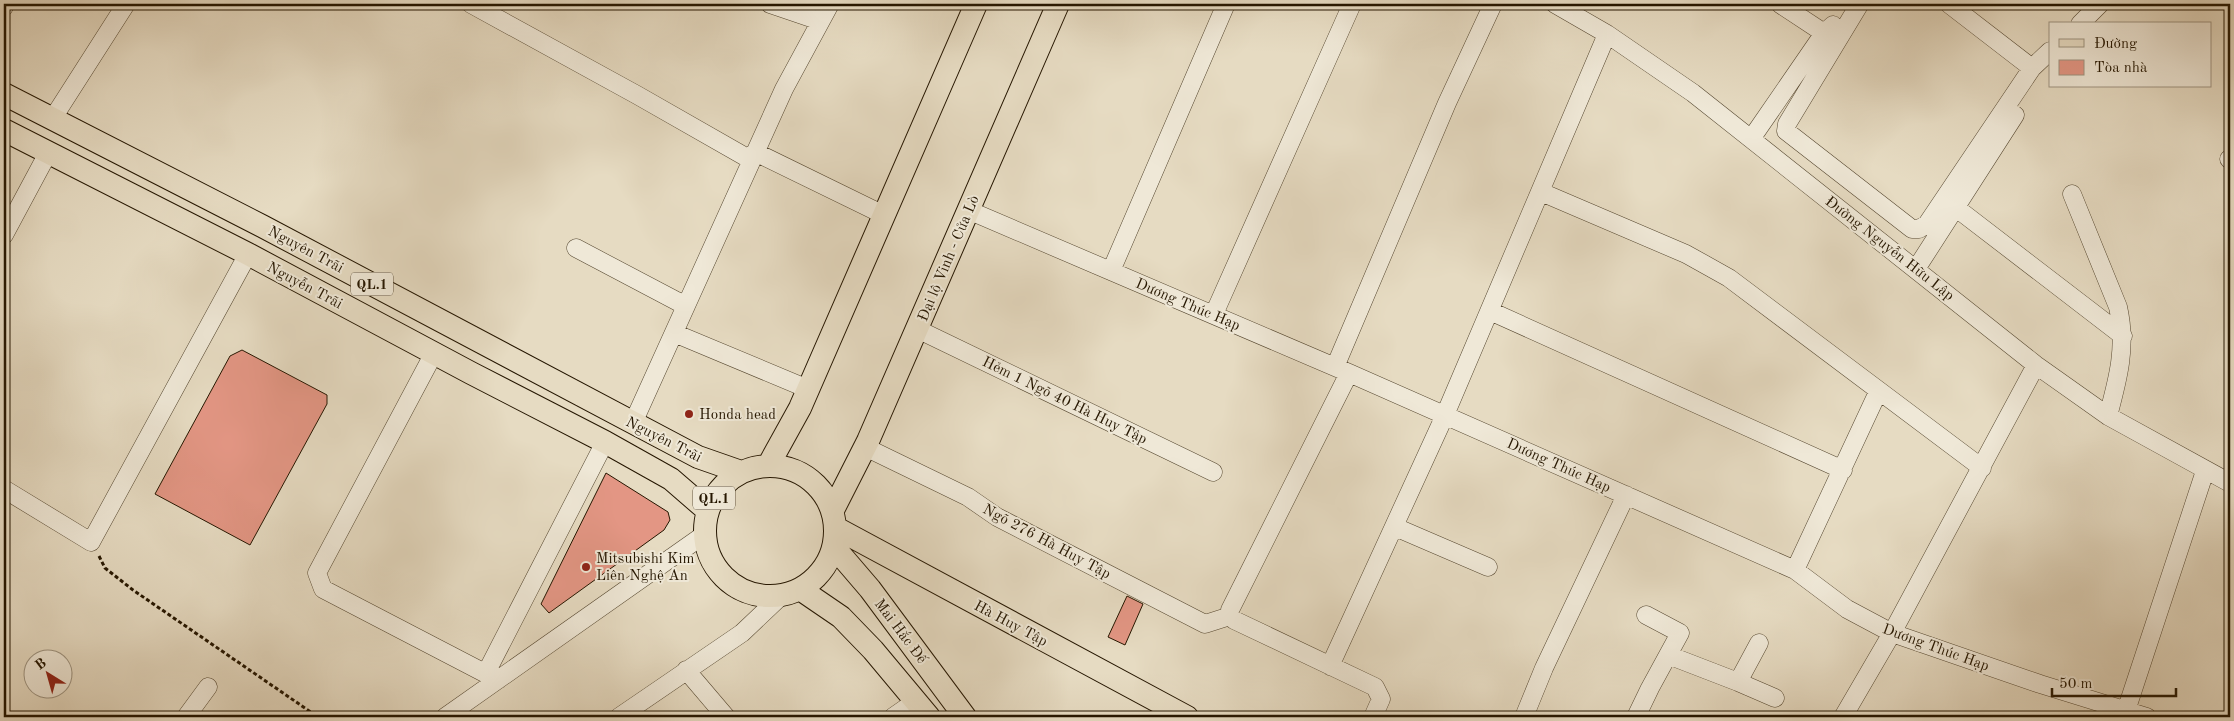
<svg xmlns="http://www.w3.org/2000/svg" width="2234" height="721" font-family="'Old Standard TT',serif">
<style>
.building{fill:#e39684;stroke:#251600}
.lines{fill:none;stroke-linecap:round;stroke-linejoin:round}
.minor-casing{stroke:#554730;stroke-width:19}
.major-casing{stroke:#251600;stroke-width:24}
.path{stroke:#251600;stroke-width:3;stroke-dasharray:4 2.5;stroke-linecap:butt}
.minor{stroke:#efe8d7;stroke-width:18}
.major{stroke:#e6dbc2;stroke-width:22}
.poi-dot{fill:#8f2418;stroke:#efe8d7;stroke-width:2}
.labels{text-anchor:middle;stroke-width:4;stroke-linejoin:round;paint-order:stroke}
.shield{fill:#efe8d7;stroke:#625540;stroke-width:1}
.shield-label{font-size:14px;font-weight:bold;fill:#251600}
.street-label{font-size:15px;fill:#251600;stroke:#efe8d7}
.poi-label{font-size:15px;fill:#251600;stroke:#efe8d7;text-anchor:start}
</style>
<rect width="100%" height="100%" fill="#e6dbc2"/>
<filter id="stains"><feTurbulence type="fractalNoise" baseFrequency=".004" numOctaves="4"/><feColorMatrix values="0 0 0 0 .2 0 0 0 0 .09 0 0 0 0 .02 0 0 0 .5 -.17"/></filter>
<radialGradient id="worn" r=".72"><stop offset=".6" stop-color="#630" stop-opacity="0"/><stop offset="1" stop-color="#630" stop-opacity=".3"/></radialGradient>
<path class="building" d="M242 350 327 395V404L250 545 155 494 230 356Z
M606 473 668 512 670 520 664 530 549 613 541 604Z
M1127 596 1143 604 1125 645 1108 637Z"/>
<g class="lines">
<defs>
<path id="minor" d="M471 4 637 95 751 160
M770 4 820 21
M1555 4 1607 34 1693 93 2036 365 2108 416 2230 483
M1780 4 1824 33 1833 25
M1949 4 2032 68
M1859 5 1787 124 1786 131 1912 229H1919L1927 224 2032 68 2050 51
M4 7 5 4
M2080 24 2100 4
M53 118 126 4
M1751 139 1824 33
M755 152 884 215
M2229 159 2230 160
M1541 192 1686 254 1729 278 1982 468
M2072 194 2118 307C2127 346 2118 379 2108 416
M1955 207 2123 336
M968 210 1349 373 1795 570 1847 609 1892 633 2040 684 2147 717
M4 235 48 153
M576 248 686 306
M1916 269 2015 115
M1111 271 1226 4
M1490 311 1843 470
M1214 314 1352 4
M917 329 1213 472
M674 333 808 389
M434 353 317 573 323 589 498 680
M1335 367 1447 103 1493 4
M1349 373 1230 610V616L1234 620 1375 687 1381 699 1373 717
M633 423 784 89 830 4
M865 447 968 497 997 517 1205 624 1230 616
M4 489 91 542 248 254
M1395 527 1488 567
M1795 570 1878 392
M1668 655 1738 682 1759 643
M1330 666 1445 415 1607 34
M686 670 726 717
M486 673 605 442
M1738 682 1775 698
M186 717 208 687
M445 717 705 534
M619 717 742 633 782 595
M893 717 916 701
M1524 717 1544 668 1626 495
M1636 717 1650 688 1680 633 1646 615
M1843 717 1892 633 2036 365
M2124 717 2205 471"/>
<path id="major" d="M4 94 262 226 698 457 741 472
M4 130 248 254 471 373 605 442 671 479 708 511
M705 531a65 65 0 1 1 130 0a65 65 0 1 1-130 0Z
M768 466 800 408 976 4
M833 510 868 441 1058 4
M836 528 1187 717
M834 547 870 589 965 717
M800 589 841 617 873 650 929 717"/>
</defs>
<use href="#minor" class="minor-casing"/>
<use href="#major" class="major-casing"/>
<path class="path" d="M99 556 105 568 133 590 318 717"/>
<use href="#minor" class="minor"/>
<use href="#major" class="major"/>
</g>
<g class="poi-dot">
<circle cx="689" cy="414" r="5"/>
<circle cx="586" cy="567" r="5"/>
</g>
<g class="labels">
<g class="shield">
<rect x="351" y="272.5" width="42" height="23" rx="4"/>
<rect x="693" y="486.5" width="42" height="23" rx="4"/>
</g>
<g class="shield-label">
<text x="372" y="289">QL.1</text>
<text x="714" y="503">QL.1</text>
</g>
<g class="street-label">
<text transform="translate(1890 248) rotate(38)" y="5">Đường Nguyễn Hữu Lập</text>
<text transform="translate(306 249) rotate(28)" y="5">Nguyên Trãi</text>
<text transform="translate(948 258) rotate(-67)" y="5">Đại lộ Vinh - Cửa Lò</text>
<text transform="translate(305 285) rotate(28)" y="5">Nguyễn Trãi</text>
<text transform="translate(1188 304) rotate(23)" y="5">Dương Thúc Hạp</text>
<text transform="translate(1065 400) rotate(26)" y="5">Hẻm 1 Ngõ 40 Hà Huy Tập</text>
<text transform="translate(664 439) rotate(27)" y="5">Nguyên Trãi</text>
<text transform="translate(1559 465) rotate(24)" y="5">Dương Thúc Hạp</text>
<text transform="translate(1047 541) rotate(28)" y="5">Ngõ 276 Hà Huy Tập</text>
<text transform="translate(1011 623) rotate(28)" y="5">Hà Huy Tập</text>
<text transform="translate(901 631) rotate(53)" y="5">Mai Hắc Đế</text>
<text transform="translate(1936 647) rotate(20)" y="5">Dương Thúc Hạp</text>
</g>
<g class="poi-label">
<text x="699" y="419">Honda head</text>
<text x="596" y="563">Mitsubishi Kim<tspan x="596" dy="17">Liên Nghệ An</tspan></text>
</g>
</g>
<rect width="2234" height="721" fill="none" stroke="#e6dbc2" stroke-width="20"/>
<rect x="5" y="5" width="2224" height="711" fill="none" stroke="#251600" stroke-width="2.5"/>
<rect x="10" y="10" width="2214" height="701" fill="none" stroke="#251600"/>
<rect x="2049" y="22" width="162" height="65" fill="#efe8d7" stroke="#9e9481"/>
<rect x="2059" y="39" width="25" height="8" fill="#e6dbc2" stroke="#9e9481"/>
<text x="2094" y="48" font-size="15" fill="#251600">Đường</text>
<rect x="2059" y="60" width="25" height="15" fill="#e39684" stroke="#9e9481"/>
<text x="2094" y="72" font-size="15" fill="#251600">Tòa nhà</text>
<g transform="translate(48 674) rotate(323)"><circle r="24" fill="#efe8d7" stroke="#9e9481"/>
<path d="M0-4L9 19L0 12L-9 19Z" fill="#8f2418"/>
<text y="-8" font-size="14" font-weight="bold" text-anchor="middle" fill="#251600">B</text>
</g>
<path d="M2052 688v8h124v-8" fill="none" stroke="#251600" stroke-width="2.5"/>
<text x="2059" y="688" font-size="15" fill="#251600" stroke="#efe8d7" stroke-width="4" paint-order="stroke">50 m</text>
<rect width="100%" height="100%" filter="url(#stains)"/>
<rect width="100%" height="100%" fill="url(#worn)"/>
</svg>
